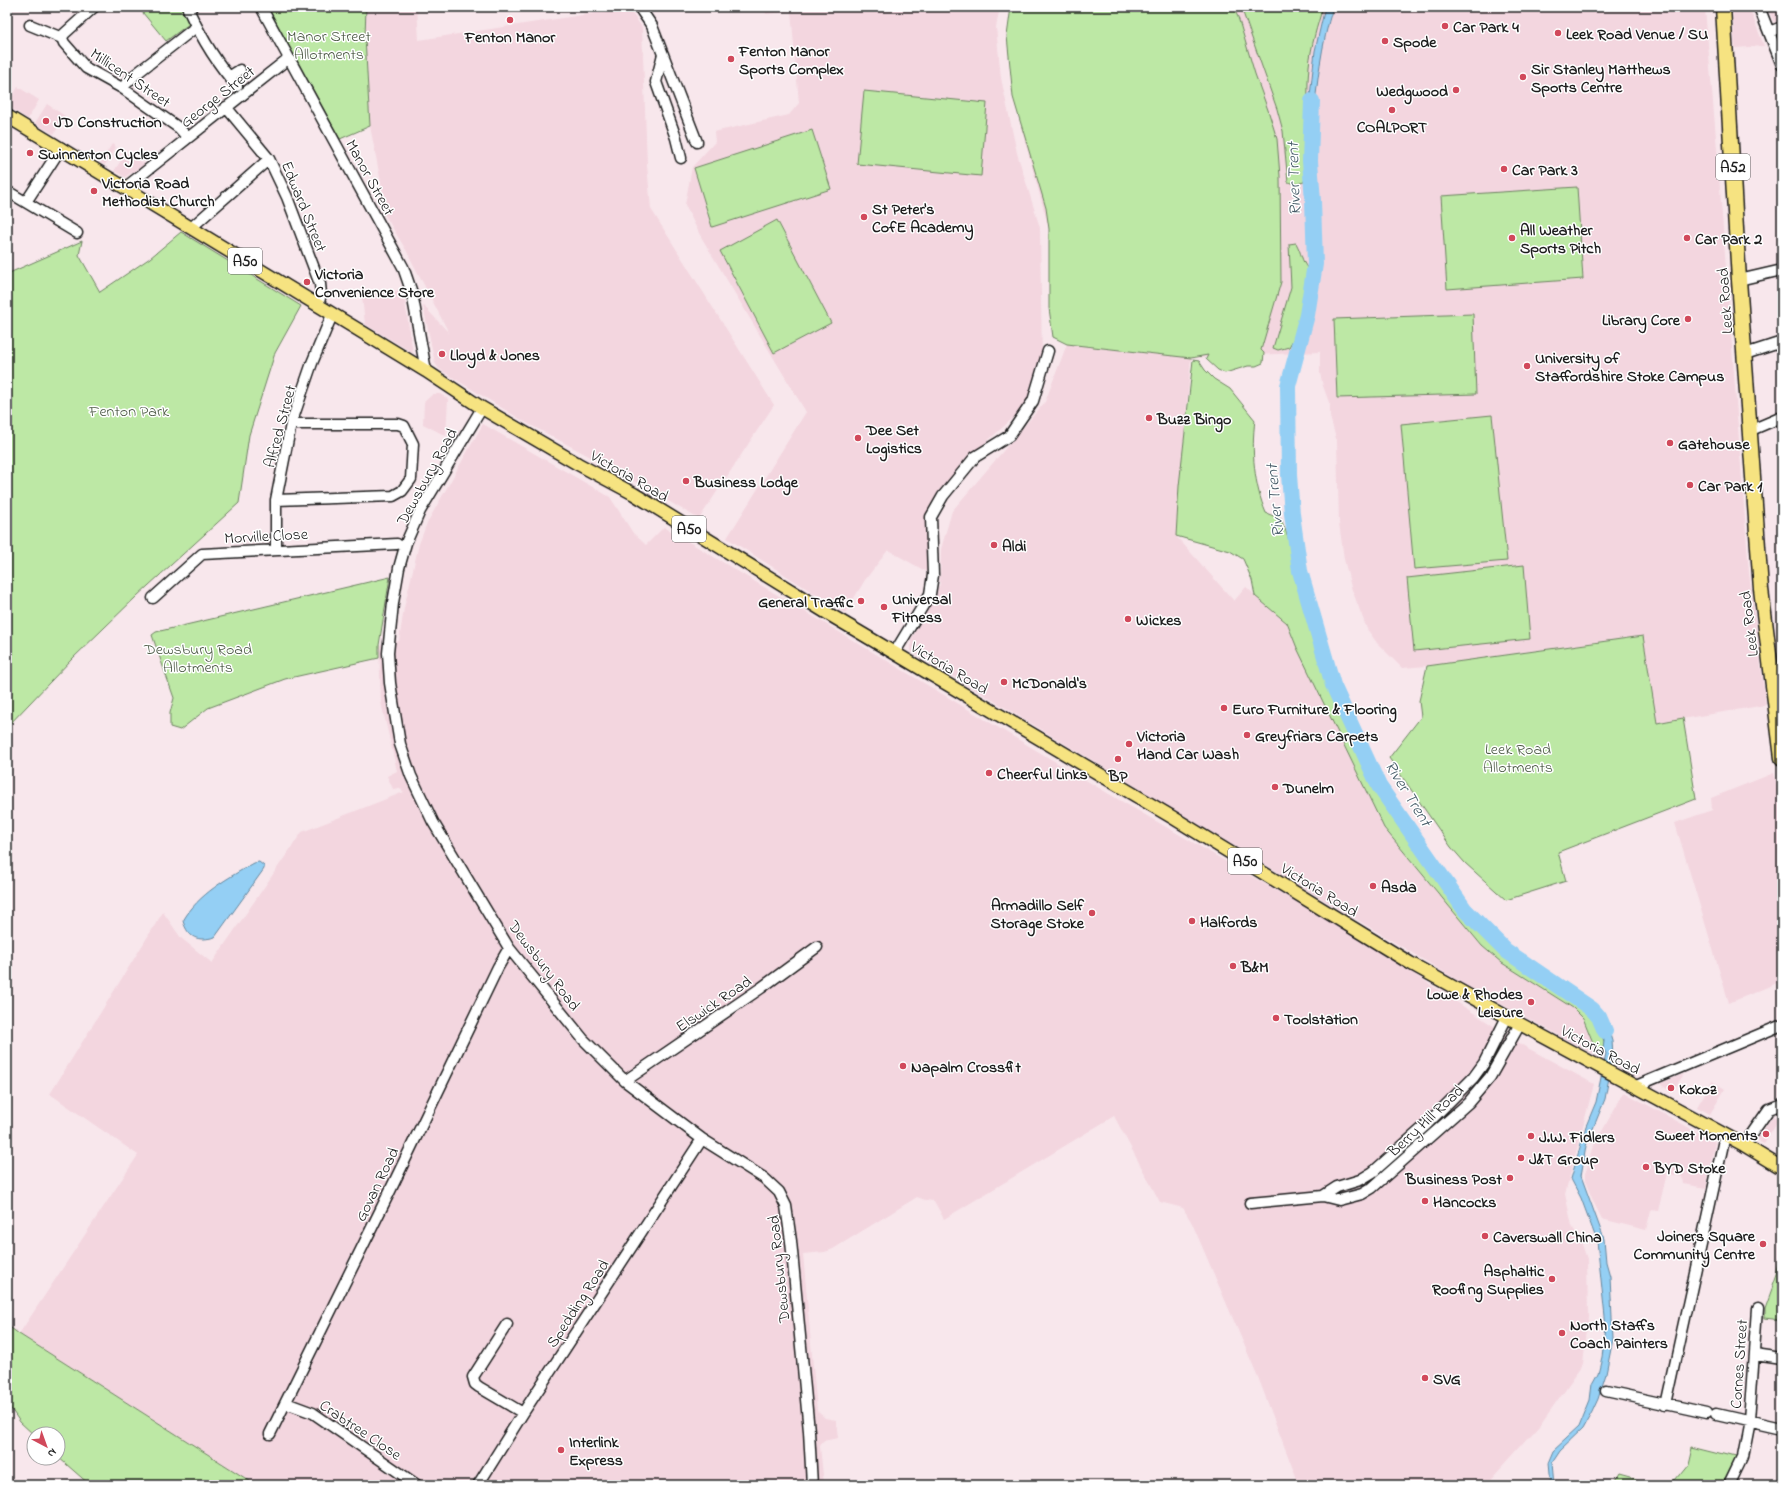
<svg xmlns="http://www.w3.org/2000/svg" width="1789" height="1492" font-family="'Indie Flower',sans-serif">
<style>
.built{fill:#f3d6df}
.green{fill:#bde8a5;stroke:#6c8260}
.water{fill:#94cff4;stroke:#64879e}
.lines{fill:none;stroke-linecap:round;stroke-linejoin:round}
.river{stroke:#94cff4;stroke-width:16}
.minor-casing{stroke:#1c1c1c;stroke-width:13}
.major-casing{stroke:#1c1c1c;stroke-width:15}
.highway-casing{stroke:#1c1c1c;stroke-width:17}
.minor{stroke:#fff;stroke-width:10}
.major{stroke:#f6e381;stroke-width:12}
.highway{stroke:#f6e381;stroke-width:14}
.poi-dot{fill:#d1495b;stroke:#fff;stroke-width:1.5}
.labels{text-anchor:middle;stroke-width:3;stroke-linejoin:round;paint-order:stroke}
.shield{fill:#fff;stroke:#606060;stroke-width:1}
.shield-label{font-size:15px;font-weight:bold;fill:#1c1c1c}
.poi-label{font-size:16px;font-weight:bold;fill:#1c1c1c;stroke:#fff;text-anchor:start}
.park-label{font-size:16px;fill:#4c5945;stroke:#fff}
.street-label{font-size:16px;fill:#1c1c1c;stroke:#fff}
.water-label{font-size:17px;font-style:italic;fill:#465b68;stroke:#fff}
</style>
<rect width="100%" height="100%" fill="#f8e7ec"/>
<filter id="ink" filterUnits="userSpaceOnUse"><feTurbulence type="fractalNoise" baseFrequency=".025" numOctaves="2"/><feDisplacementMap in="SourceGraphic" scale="8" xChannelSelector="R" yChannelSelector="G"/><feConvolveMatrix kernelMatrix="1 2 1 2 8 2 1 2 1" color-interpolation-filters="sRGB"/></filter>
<g filter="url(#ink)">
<path class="built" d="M366 7H417L419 40 628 8 642 27 647 165 651 209 774 405 699 519 617 471 523 421 439 369 435 363 423 305 449 333 406 250 377 202 384 198 370 126 365 37Z
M765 7H1000L996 27 1001 78 1017 153 1040 228 1042 362 1030 399 1012 419 965 461 938 492 926 515 928 544 927 572 888 550 865 580 845 613 727 538 806 412 700 235 685 205 692 167 715 142 714 132 789 115 799 103 791 11 766 14Z
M1011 7H1702L1705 9 1717 149 1749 573 1766 705 1657 723 1643 636 1427 666 1402 668 1377 643 1367 629 1351 587 1344 559 1339 523 1337 442 1330 417V405L1323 386 1320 373V352L1191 358 1176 536 1234 601 1246 587 1286 623 1384 828 1482 946 1535 983 1573 1008 1583 1018 1589 1031 1596 1050 1592 1053 1462 983 911 651V640L940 584 941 549 952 511 1045 402 1067 344 1173 356 1053 337 1049 285V229L1013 97Z
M1732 7H1749L1764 46 1735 48Z
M1779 7H1782V19L1774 22 1769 11Z
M18 87 39 100 28 119 7 106Z
M47 104 65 116 54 134 35 123Z
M112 144 116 147 105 165 100 163Z
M126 153 145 164 125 177 114 171Z
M403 290 413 353 365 324 362 296Z
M433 394H440L448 399 446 436 423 424 424 402Z
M483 424 610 497 633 533 646 545 664 527 1109 794 1362 940 1524 1046 1594 1084 1565 1194 1572 1226 1583 1247 1587 1259 1588 1316 1586 1339 1583 1364 1540 1425 1486 1485H1299L1258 1377 1192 1223 1183 1208 1160 1202 1114 1116 944 1219 934 1201 925 1200 917 1197 833 1249 825 1252 803 1254 817 1411 825 1418 836 1420 838 1438 823 1441 820 1446 824 1485H256L19 1334 138 1155 50 1094 163 912 181 938 212 963 302 832 404 792 399 788 393 789 387 776 397 771 381 702 379 645 399 641 404 608 419 544 427 523Z
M1774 773 1782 806V981L1729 1003 1675 823 1712 810 1711 798Z
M1684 1074 1672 1092 1661 1085V1083Z
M1712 1081 1725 1089 1710 1114 1697 1107Z
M1624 1092 1715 1142 1706 1188 1683 1184 1682 1177 1667 1173 1658 1211 1651 1210 1646 1230 1602 1219 1594 1203 1585 1181 1587 1167 1592 1149Z
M1773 1116 1779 1120 1764 1144 1760 1142 1758 1138Z"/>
<path class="green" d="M138 7H188L193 21 166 41Z
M268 7H366L365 37 370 126 340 139Z
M1011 7H1233L1238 17 1255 74 1268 110 1277 139 1280 176 1281 282 1261 350 1264 353 1263 363 1256 366H1248L1225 373 1218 370 1206 359 1208 355 1191 358 1067 344 1053 337 1049 308V229L1046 208 1013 97 1007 36Z
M1241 7H1323C1317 26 1311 46 1309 66 1305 105 1313 144 1304 182L1296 184 1288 182 1283 131 1277 109Z
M864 91 987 103 981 176 857 164Z
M812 130 831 189 712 227 694 168Z
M1577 187 1583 279 1447 289 1441 196Z
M777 220 831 323 774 353 720 251Z
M181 232 301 306 275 353 249 435 239 503 137 596 72 659 7 727V274L82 241 79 255 100 292 150 258Z
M1296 243C1302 254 1301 260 1308 269 1308 296 1303 324 1289 347L1278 350 1273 348 1291 287 1289 244Z
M1473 314 1476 394 1337 398 1334 319Z
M1193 360 1199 361 1205 370 1214 379 1230 389 1255 420C1251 451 1254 485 1266 513L1281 519 1288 537 1302 603 1330 690 1352 741 1377 791 1397 824 1460 908 1474 924 1504 954 1562 991 1594 1018 1601 1029 1606 1051 1596 1050 1583 1018 1573 1008 1502 963 1482 946 1384 828 1297 648 1287 623 1255 596 1252 580 1243 559 1230 551 1176 536 1179 486Z
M1492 415 1507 561 1414 569 1401 424Z
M1524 565 1530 639 1414 651 1407 578Z
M390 577 379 645V658L285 679 208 708 180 730 170 727V713L174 698 152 635 156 632Z
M1643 636 1657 723 1683 718 1696 799 1558 852 1566 881 1506 900 1465 863 1451 847 1389 758 1421 717 1419 701 1427 666Z
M1782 1252V1321L1764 1319V1309L1776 1276Z
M7 1325 19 1334 256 1485H90L58 1457V1434L34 1435 20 1422 7 1403Z
M1692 1446 1736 1457 1722 1485H1670L1688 1463Z
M1617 1475 1653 1485H1611Z"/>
<path class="water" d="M1325 7H1333C1321 45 1317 84 1313 123H1307L1315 51Z
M259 862 264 866V869L215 937C198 942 188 938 183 921 198 894 228 878 254 863Z
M1595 1006 1606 1021 1612 1041 1613 1056 1605 1099 1586 1146 1581 1176 1604 1239 1606 1262 1610 1276 1613 1339 1606 1374 1598 1399 1592 1412 1582 1430 1560 1451 1552 1463 1554 1485H1550L1548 1463 1553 1451 1579 1427 1590 1400 1592 1384 1598 1373 1602 1357 1606 1327 1597 1241 1581 1198 1571 1179 1586 1126 1596 1102 1606 1053 1603 1049 1604 1041 1601 1029 1594 1018Z"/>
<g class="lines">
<path class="river" d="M1312 101 1310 161 1313 201 1315 264 1307 315 1288 386 1289 475 1292 514 1300 571 1333 685 1379 786 1465 910 1505 950 1592 1009 1599 1017 1605 1031"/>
<defs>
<path id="minor" d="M192 7 188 9C201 37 216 63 237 86
M261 7 403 267 412 293 426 371
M639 7 652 26 697 142
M1759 7 1782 65
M30 25 62 38 64 43 86 68 122 88 179 128 188 138
M1769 32 1782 27
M62 38 64 34 94 7
M663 54 656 82 676 138 681 158
M229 77 240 70
M122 88 136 74 196 27
M226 107 269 159 287 197 320 284 321 294 318 306
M126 187 289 58
M7 191 77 233
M26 202 61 148
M192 227 269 159
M1739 280 1782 270
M1745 354 1782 342
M482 408 420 511 406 543 399 568 393 603 388 653 390 683 400 744 411 776 433 822 509 948 583 1039 625 1081 702 1139 764 1178 779 1192 786 1206 791 1241 809 1431 812 1485
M1749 431 1782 417
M276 500 393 496 402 491 411 479 413 444 404 426 398 424H291
M276 549V500L291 424 312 363 332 315
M153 598 202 554 397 544
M895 652 930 594 933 575 931 517 943 496 975 457 1009 436 1033 401 1048 351
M625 1081 761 988 817 947
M1636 1086 1782 1025
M1744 1145 1769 1109 1782 1104
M1323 1196 1337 1187 1360 1180 1373 1172 1426 1125 1473 1078 1484 1063 1507 1017
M1250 1203 1323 1196 1339 1200 1362 1194 1372 1188 1468 1103 1490 1077 1520 1024
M507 1324 473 1377 475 1384 479 1387 523 1413
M1755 1355 1782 1359
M1606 1391 1707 1413
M286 1403 313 1413 417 1485
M1666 1405 1725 1135
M1716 1415 1782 1430
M270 1434 389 1193 498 967 509 948
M478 1485 523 1413 702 1139
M1729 1485 1742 1458 1749 1422 1757 1309"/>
<path id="major" d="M7 116 426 371 482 408 578 464 634 494 832 616 1172 817 1410 963 1520 1024 1744 1145 1782 1168"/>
<path id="highway" d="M1723 7 1739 280 1761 589 1782 758"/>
</defs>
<use href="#minor" class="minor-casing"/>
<use href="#major" class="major-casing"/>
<use href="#highway" class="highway-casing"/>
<use href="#minor" class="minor"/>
<use href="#major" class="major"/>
<use href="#highway" class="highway"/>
</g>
</g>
<g class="poi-dot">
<circle cx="510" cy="20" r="4"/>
<circle cx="1445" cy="26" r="4"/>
<circle cx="1558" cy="33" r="4"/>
<circle cx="1385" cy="41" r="4"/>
<circle cx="731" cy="59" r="4"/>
<circle cx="1523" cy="77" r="4"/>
<circle cx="1456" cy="90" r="4"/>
<circle cx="1392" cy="110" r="4"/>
<circle cx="46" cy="121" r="4"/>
<circle cx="30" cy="153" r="4"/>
<circle cx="1504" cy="169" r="4"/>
<circle cx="94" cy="191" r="4"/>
<circle cx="864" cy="217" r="4"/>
<circle cx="1512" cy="238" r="4"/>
<circle cx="1687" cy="238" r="4"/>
<circle cx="307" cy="282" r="4"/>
<circle cx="1688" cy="319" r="4"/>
<circle cx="442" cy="354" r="4"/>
<circle cx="1527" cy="366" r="4"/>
<circle cx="1149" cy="418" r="4"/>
<circle cx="858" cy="438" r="4"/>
<circle cx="1670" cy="443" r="4"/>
<circle cx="686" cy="481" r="4"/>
<circle cx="1690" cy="485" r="4"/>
<circle cx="994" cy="545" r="4"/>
<circle cx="861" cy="601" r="4"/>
<circle cx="884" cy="607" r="4"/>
<circle cx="1128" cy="619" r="4"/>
<circle cx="1004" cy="682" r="4"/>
<circle cx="1224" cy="708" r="4"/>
<circle cx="1247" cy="735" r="4"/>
<circle cx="1129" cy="744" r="4"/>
<circle cx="1118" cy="759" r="4"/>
<circle cx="989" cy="773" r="4"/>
<circle cx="1275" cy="787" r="4"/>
<circle cx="1373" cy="886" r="4"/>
<circle cx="1092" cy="913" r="4"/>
<circle cx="1192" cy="921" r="4"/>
<circle cx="1233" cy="966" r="4"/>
<circle cx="1531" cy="1002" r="4"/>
<circle cx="1276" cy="1018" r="4"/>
<circle cx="903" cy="1066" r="4"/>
<circle cx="1671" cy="1088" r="4"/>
<circle cx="1766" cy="1134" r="4"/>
<circle cx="1531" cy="1136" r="4"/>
<circle cx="1521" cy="1158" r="4"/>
<circle cx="1646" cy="1167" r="4"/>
<circle cx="1510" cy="1178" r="4"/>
<circle cx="1425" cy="1201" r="4"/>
<circle cx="1485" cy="1236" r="4"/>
<circle cx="1763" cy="1244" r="4"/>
<circle cx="1552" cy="1279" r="4"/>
<circle cx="1562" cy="1333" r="4"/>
<circle cx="1425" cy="1378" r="4"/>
<circle cx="561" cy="1450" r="4"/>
</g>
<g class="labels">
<g class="shield">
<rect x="1716" y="154" width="34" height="26" rx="3"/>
<rect x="228" y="248" width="34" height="26" rx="3"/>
<rect x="672" y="516" width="34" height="26" rx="3"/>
<rect x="1228" y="848" width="34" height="26" rx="3"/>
</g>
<g class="shield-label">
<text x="1733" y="172">A52</text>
<text x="245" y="266">A50</text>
<text x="689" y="534">A50</text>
<text x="1245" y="866">A50</text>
</g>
<g class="poi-label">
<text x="1453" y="32">Car Park 4</text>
<text x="1566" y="39">Leek Road Venue / SU</text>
<text x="510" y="42" text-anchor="middle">Fenton Manor</text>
<text x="1393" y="47">Spode</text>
<text x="739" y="56">Fenton Manor<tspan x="739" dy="18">Sports Complex</tspan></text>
<text x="1531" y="74">Sir Stanley Matthews<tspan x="1531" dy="18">Sports Centre</tspan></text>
<text x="1448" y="96" text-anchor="end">Wedgwood</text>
<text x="54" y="127">JD Construction</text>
<text x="1392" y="132" text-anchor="middle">COALPORT</text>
<text x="38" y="159">Swinnerton Cycles</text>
<text x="1512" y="175">Car Park 3</text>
<text x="102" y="188">Victoria Road<tspan x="102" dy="18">Methodist Church</tspan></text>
<text x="872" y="214">St Peter's<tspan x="872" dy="18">CofE Academy</tspan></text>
<text x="1520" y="235">All Weather<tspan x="1520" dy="18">Sports Pitch</tspan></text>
<text x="1695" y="244">Car Park 2</text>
<text x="315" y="279">Victoria<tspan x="315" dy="18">Convenience Store</tspan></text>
<text x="1680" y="325" text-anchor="end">Library Core</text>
<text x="450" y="360">Lloyd &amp; Jones</text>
<text x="1535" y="363">University of<tspan x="1535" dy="18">Staffordshire Stoke Campus</tspan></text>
<text x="1157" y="424">Buzz Bingo</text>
<text x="866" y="435">Dee Set<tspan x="866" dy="18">Logistics</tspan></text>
<text x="1678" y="449">Gatehouse</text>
<text x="694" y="487">Business Lodge</text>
<text x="1698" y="491">Car Park 1</text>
<text x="1002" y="551">Aldi</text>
<text x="892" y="604">Universal<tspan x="892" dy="18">Fitness</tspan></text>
<text x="853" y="607" text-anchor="end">General Traffic</text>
<text x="1136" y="625">Wickes</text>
<text x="1012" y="688">McDonald's</text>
<text x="1232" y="714">Euro Furniture &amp; Flooring</text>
<text x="1137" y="741">Victoria<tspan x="1137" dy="18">Hand Car Wash</tspan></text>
<text x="1255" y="741">Greyfriars Carpets</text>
<text x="997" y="779">Cheerful Links</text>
<text x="1118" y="781" text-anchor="middle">BP</text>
<text x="1283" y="793">Dunelm</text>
<text x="1381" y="892">Asda</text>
<text x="1084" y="910" text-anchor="end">Armadillo Self<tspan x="1084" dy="18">Storage Stoke</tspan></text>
<text x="1200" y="927">Halfords</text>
<text x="1241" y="972">B&amp;M</text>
<text x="1523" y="999" text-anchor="end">Lowe &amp; Rhodes<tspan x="1523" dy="18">Leisure</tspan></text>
<text x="1284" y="1024">Toolstation</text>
<text x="911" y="1072">Napalm Crossfit</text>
<text x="1679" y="1094">Kokoz</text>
<text x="1758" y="1140" text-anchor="end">Sweet Moments</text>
<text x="1539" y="1142">J.W. Fidlers</text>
<text x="1529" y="1164">J&amp;T Group</text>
<text x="1654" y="1173">BYD Stoke</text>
<text x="1502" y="1184" text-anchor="end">Business Post</text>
<text x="1433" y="1207">Hancocks</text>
<text x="1755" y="1241" text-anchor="end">Joiners Square<tspan x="1755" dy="18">Community Centre</tspan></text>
<text x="1493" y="1242">Caverswall China</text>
<text x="1544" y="1276" text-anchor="end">Asphaltic<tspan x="1544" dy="18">Roofing Supplies</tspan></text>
<text x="1570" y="1330">North Staffs<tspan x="1570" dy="18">Coach Painters</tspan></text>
<text x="1433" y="1384">SVG</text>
<text x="569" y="1447">Interlink<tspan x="569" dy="18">Express</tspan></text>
</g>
<g class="park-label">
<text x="329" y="41">Manor Street<tspan x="329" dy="18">Allotments</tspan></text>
<text x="129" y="416">Fenton Park</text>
<text x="198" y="654">Dewsbury Road<tspan x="198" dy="18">Allotments</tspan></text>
<text x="1518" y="754">Leek Road<tspan x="1518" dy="18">Allotments</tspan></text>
</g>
<g class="street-label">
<text transform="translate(131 77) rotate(34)" y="6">Millicent Street</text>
<text transform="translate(217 96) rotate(-38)" y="6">George Street</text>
<text transform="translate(371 177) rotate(61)" y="6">Manor Street</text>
<text transform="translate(305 206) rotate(68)" y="6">Edward Street</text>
<text transform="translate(1724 301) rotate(-94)" y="6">Leek Road</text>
<text transform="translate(279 426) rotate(-75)" y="6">Alfred Street</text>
<text transform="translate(630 475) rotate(30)" y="6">Victoria Road</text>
<text transform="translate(426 476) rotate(-61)" y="6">Dewsbury Road</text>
<text transform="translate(266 535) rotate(-3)" y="6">Morville Close</text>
<text transform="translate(1748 624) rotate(-97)" y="6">Leek Road</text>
<text transform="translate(950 667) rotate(31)" y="6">Victoria Road</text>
<text transform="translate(1320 889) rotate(32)" y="6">Victoria Road</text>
<text transform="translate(545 965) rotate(53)" y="6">Dewsbury Road</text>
<text transform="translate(713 1003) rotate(-34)" y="6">Elswick Road</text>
<text transform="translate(1601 1049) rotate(28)" y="6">Victoria Road</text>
<text transform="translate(1425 1120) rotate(-43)" y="6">Berry Hill Road</text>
<text transform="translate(376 1184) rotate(-64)" y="6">Govan Road</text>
<text transform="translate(778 1269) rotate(-96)" y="6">Dewsbury Road</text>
<text transform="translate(577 1303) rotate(-57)" y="6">Spedding Road</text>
<text transform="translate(1738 1364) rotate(-86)" y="6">Cornes Street</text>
<text transform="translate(361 1429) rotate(34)" y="6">Crabtree Close</text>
</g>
<g class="water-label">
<text transform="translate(1293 179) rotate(-92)" y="6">River Trent</text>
<text transform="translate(1274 501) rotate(-95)" y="6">River Trent</text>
<text transform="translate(1409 793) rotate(58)" y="6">River Trent</text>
</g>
</g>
<rect width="1789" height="1492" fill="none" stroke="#fff" stroke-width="24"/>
<rect x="12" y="12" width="1765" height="1468" fill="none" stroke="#1c1c1c" stroke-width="1.5" filter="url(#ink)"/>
<g transform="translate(46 1446) rotate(139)"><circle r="19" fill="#ffffff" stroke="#a4a4a4"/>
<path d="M0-3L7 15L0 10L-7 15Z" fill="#d1495b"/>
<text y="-6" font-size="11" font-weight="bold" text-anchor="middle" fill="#1c1c1c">N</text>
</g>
</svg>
